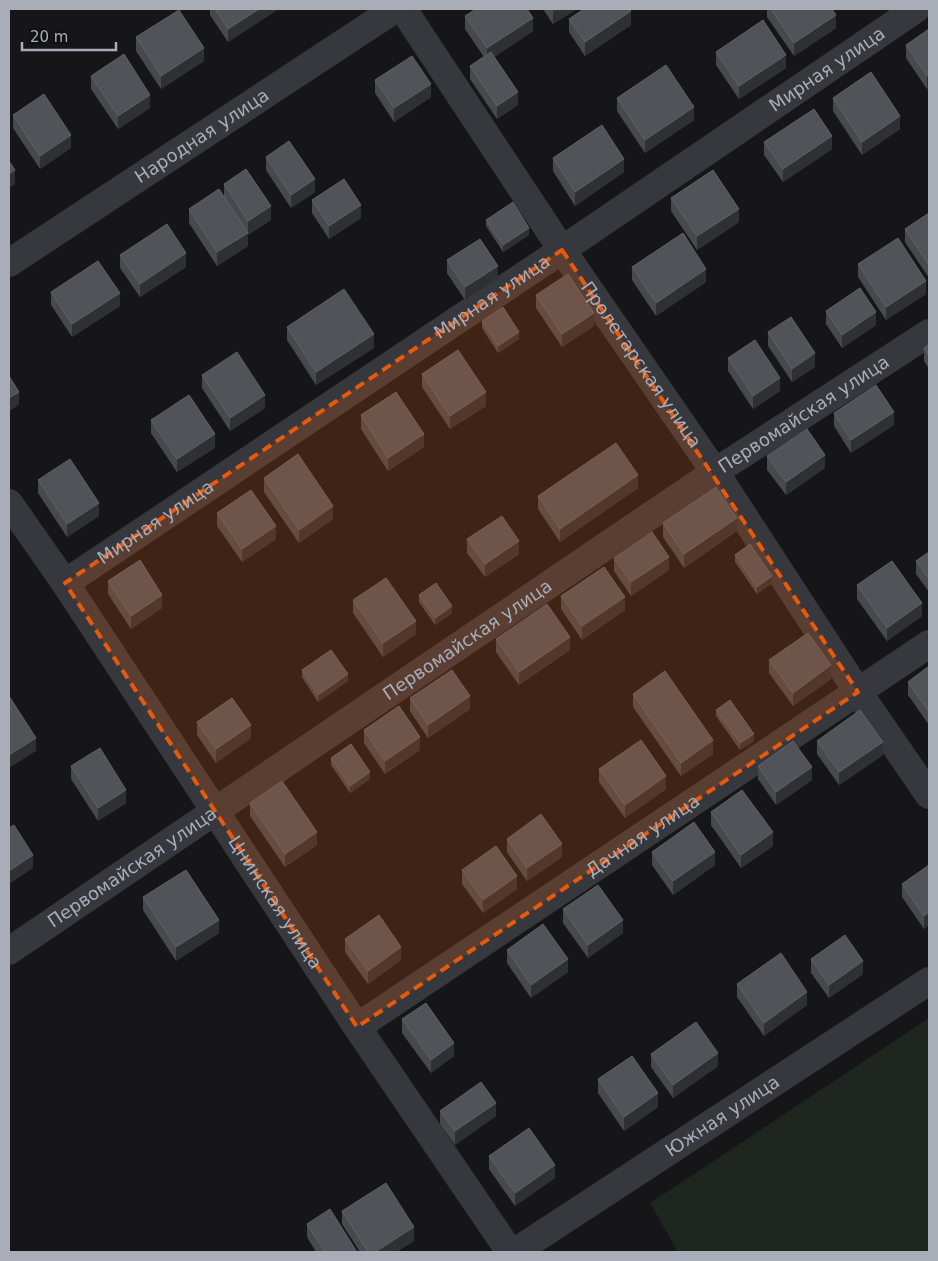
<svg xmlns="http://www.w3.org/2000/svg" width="938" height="1261" font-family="'DejaVu Sans',sans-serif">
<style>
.green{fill:#1e261f}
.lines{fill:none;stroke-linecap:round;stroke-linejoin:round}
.minor{stroke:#37383d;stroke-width:28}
.wall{fill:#47494d}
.shaded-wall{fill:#2f3033}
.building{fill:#525359;stroke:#5f6168}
.marked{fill:#e8590c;fill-opacity:0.2;stroke:#e8590c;stroke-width:4;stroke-dasharray:10 6;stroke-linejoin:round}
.labels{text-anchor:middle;stroke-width:4;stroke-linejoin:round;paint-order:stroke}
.street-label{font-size:18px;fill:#a8adb8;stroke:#111113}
</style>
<rect width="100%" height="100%" fill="#161618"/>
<path class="green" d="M929 1018V1252H678L650 1203Z"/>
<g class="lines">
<g class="minor">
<path id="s1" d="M403 9 562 250 715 472 858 692 929 795"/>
<path id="s2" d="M9 263 395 9"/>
<path id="s3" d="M9 503 65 583 357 1027 510 1252"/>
<path id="s4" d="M65 583 562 250 916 9"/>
<path id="s5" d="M9 951 715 472 929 333"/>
<path id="s6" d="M357 1027 929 644"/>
<path id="s7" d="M515 1252 929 981"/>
</g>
</g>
<path class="wall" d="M210 9H277V10L228 42 210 15Z
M543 9H577L553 24Z
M767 9H832L836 28 794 56 767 17Z
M465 16 533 31 494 57 518 105 497 119 470 79V66L484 57 465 29Z
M569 19 631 25 585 56 569 32Z
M929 29V88L927 89 906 58V45Z
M136 37 204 61 161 89 136 51Z
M716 52 786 68 739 99 716 65Z
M91 76 150 108 118 129 91 89Z
M375 80 431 97 394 122 375 93Z
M617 98 694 120 645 153 617 111Z
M833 98 900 129 862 155 833 111Z
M13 115 71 148 40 169 13 128Z
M764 142 832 149 783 182 764 155Z
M266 157 315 192 291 208 266 170Z
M553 158 624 172 575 206 553 171Z
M224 184 271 220 248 235V233V246L217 266 189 223V209L224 197Z
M671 198 739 222 697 250 671 211Z
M312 200 361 218 329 239 312 213Z
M929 213V278L905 242V229Z
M486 220 529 235 503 252 486 226Z
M120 255 186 267 140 297 120 268Z
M447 260 498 279 465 300 447 273Z
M858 264 926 294 886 320 858 277Z
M632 267 706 282 656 316 632 280Z
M51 292 120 306 72 337 51 305Z
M536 295 594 326 562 347 536 308Z
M826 311 876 325 842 348 826 324Z
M482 321 519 339 498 353 482 328Z
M287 327 374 348 316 385 287 340Z
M768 332 815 367 792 382 768 346Z
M929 344V369L924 361V348Z
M728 358 780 391 753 409 728 371Z
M422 374 486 406 450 429 422 387Z
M202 375 265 408 230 431 202 388Z
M834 413 894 425 851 453 834 426Z
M361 415 424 447 388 471 361 429Z
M151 420 215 448 177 472 151 433Z
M767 456 825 468 786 495 767 470Z
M264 478 333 519 299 543 264 492Z
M38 480 99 516 67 537 38 493Z
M638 488 560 542 538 509V496Z
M217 513 276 539 242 562 217 526Z
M663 523 737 531 684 568 663 537Z
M467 539 519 554 485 577 467 553Z
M929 552V592L916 574V561Z
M735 555 772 583 757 594 735 562Z
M614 558 669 570 631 596 614 571Z
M108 581 162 608 131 629 108 594Z
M857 585 922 616 887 641 857 599Z
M419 595 452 613 435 625 419 602Z
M561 596 625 610 582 640 561 609Z
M353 600 416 634 383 657 353 613Z
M496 639 570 650 519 685 496 652Z
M769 660 831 679 793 706 769 673Z
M929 666V725L908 695V682Z
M302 670 348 681 318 702 302 677Z
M633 694 713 754 681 776 633 707Z
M410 698 470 709 428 738 410 711Z
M716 710 754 741 740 750 716 716Z
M197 722 251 738 216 763 197 735Z
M364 730 420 750 385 774 364 743Z
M817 741 883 755 839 785 817 754Z
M331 758 370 779 350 793 331 765Z
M71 766 126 803 98 821 71 779Z
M758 766 812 780 776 805 758 779Z
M599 769 666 789 625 818 599 782Z
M250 803 317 845 285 867 250 816Z
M711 812 773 846 741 868 711 825Z
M507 839 562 857 527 881 507 852Z
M652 852 715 865 673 895 652 865Z
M929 865V925L924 929 902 897V884Z
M462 870 517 889 483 913 462 884Z
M143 897 219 933 176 961 143 910Z
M563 909 623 933 588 958 563 923Z
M345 939 401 960 368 984 345 952Z
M507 950 568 972 531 998 507 963Z
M811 959 863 974 829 998 811 973Z
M737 984 807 1005 764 1036 737 997Z
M402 1019 454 1056 431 1073 402 1033Z
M651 1054 718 1066 673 1098 651 1067Z
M598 1079 658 1107 624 1131 598 1093Z
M440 1111 496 1116 455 1145 440 1124Z
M489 1156 555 1178 515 1206 489 1169Z
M342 1211 414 1241 396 1252H360L342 1224Z
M307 1224 357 1252H316L307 1237Z"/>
<path class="shaded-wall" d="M259 9H277V10L228 42V29Z
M557 9H577L553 24V11Z
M631 11V25L585 56V42Z
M836 15V28L794 56V43Z
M533 18V31L487 62V48Z
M204 48V61L161 89V76Z
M786 55V68L739 99V86Z
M929 75V88L927 89V76Z
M431 84V97L394 122V108Z
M518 92V105L497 119V106Z
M150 95V108L118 129V116Z
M694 107V120L645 153V140Z
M900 116V129L862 155V142Z
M71 135V148L40 169V156Z
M832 136V149L783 182V169Z
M624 159V172L575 206V192Z
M15 170V184L9 188V174Z
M315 179V192L291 208V195Z
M361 205V218L329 239V226Z
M271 206V220L248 235V221Z
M739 209V222L697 250V236Z
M529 228V235L503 252V245Z
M248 233V246L217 266V252Z
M186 253V267L140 297V284Z
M498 266V279L465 300V287Z
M706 269V282L656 316V303Z
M926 281V294L886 320V307Z
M120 293V306L72 337V324Z
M876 312V325L842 348V335Z
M594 313V326L562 347V334Z
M519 332V339L498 353V346Z
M374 334V348L316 385V372Z
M815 353V367L792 382V369Z
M780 378V391L753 409V396Z
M19 392V405L9 411V398Z
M486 392V406L450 429V416Z
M265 395V408L230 431V418Z
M894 412V425L851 453V440Z
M215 434V448L177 472V459Z
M424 434V447L388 471V458Z
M825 455V468L786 495V482Z
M638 475V488L560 542V529Z
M99 503V516L67 537V524Z
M333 506V519L299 543V530Z
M737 518V531L684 568V554Z
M276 526V539L242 562V549Z
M519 541V554L485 577V564Z
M669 557V570L631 596V582Z
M772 576V583L757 594V587Z
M162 595V608L131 629V616Z
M625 597V610L582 640V626Z
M922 603V616L887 641V628Z
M452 606V613L435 625V618Z
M416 621V634L383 657V643Z
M570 637V650L519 685V672Z
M831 665V679L793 706V693Z
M348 674V681L318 702V695Z
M470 696V709L428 738V725Z
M251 725V738L216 763V749Z
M754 734V741L740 750V743Z
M420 737V750L385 774V761Z
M36 738V751L9 768V755Z
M713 740V754L681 776V763Z
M883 742V755L839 785V772Z
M812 767V780L776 805V792Z
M370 772V779L350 793V786Z
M666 776V789L625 818V805Z
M126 790V803L98 821V808Z
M317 832V845L285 867V854Z
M773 832V846L741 868V855Z
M562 844V857L527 881V868Z
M715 852V865L673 895V881Z
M33 855V868L9 884V871Z
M517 876V889L483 913V900Z
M929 912V925L924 929V916Z
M219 920V933L176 961V947Z
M623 920V933L588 958V945Z
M401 947V960L368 984V971Z
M568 959V972L531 998V985Z
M863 961V974L829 998V985Z
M807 992V1005L764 1036V1023Z
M454 1043V1056L431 1073V1060Z
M718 1053V1066L673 1098V1085Z
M658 1093V1107L624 1131V1117Z
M496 1103V1116L455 1145V1131Z
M555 1165V1178L515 1206V1193Z
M414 1227V1241L396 1252H375Z"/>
<path class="building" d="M215 9H259L228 29Z
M476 9H527L533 18 487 48 465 16Z
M584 9H629L631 11 585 42 569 19Z
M771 9H832L836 15 794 43Z
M179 10 204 48 161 76 136 37Z
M763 20 786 55 739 86 716 52Z
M929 29V75L927 76 906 45Z
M491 52 518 92 497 106 470 66Z
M124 54 150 95 118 116 91 76Z
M412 56 431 84 394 108 375 80Z
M666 65 694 107 645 140 617 98Z
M871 72 900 116 862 142 833 98Z
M44 94 71 135 40 156 13 115Z
M814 109 832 136 783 169 764 142Z
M602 125 624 159 575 192 553 158Z
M289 141 315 179 291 195 266 157Z
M9 161 15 170 9 174Z
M246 169 271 206 248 221 224 184Z
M713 170 739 209 697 236 671 198Z
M344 179 361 205 329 226 312 200Z
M219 189 248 233 217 252 189 209Z
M513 202 529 228 503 245 486 220Z
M929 213V265L905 229Z
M167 224 186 253 140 284 120 255Z
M683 233 706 269 656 303 632 267Z
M898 238 926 281 886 307 858 264Z
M480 239 498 266 465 287 447 260Z
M98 261 120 293 72 324 51 292Z
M568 274 594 313 562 334 536 295Z
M860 288 876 312 842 335 826 311Z
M344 289 374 334 316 372 287 327Z
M503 307 519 332 498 346 482 321Z
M791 317 815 353 792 369 768 332Z
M755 340 780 378 753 396 728 358Z
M929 344V356L924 348Z
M458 350 486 392 450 416 422 374Z
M237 352 265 395 230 418 202 375Z
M9 376 19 392 9 398Z
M876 385 894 412 851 440 834 413Z
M396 392 424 434 388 458 361 415Z
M189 395 215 434 177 459 151 420Z
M807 429 825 455 786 482 767 456Z
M616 443 638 475 560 529 538 496Z
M298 454 333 506 299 530 264 478Z
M70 459 99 503 67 524 38 480Z
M716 487 737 518 684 554 663 523Z
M251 490 276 526 242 549 217 513Z
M502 516 519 541 485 564 467 539Z
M652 532 669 557 631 582 614 558Z
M750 544 772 576 757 587 735 555Z
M929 552V579L916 561Z
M140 560 162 595 131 616 108 581Z
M892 561 922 603 887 628 857 585Z
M604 567 625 597 582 626 561 596Z
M386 578 416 621 383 643 353 600Z
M436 583 452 606 435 618 419 595Z
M547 604 570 637 519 672 496 639Z
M808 633 831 665 793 693 769 660Z
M331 650 348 674 318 695 302 670Z
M929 666V712L908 682Z
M452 670 470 696 428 725 410 698Z
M665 671 713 740 681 763 633 694Z
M9 696 36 738 9 755Z
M232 698 251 725 216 749 197 722Z
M730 700 754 734 740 743 716 710Z
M399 706 420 737 385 761 364 730Z
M860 710 883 742 839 772 817 741Z
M641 740 666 776 625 805 599 769Z
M793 741 812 767 776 792 758 766Z
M351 744 370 772 350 786 331 758Z
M100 748 126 790 98 808 71 766Z
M282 781 317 832 285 854 250 803Z
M742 790 773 832 741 855 711 812Z
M541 814 562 844 527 868 507 839Z
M694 822 715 852 673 881 652 852Z
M14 825 33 855 9 871V828Z
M496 846 517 876 483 900 462 870Z
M929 865V912L924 916 902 884Z
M186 870 219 920 176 947 143 897Z
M598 885 623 920 588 945 563 909Z
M379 915 401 947 368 971 345 939Z
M543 924 568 959 531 985 507 950Z
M845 935 863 961 829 985 811 959Z
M781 953 807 992 764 1023 737 984Z
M426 1003 454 1043 431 1060 402 1019Z
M696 1022 718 1053 673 1085 651 1054Z
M632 1056 658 1093 624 1117 598 1079Z
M481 1082 496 1103 455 1131 440 1111Z
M529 1128 555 1165 515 1193 489 1156Z
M386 1183 414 1227 375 1252H368L342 1211Z
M330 1209 357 1252H325L307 1224Z"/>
<path class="marked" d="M562 250 858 692 357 1027 65 583Z"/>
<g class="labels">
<g class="street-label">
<text dy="6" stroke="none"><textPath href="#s4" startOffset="919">Мирная улица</textPath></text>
<text dy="6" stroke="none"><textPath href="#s2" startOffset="231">Народная улица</textPath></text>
<text dy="6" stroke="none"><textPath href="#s4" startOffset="514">Мирная улица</textPath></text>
<text dy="6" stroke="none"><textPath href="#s1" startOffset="428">Пролетарская улица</textPath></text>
<text dy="6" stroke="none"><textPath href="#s5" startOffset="959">Первомайская улица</textPath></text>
<text dy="6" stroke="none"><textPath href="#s4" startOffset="109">Мирная улица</textPath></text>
<text dy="6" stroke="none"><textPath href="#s5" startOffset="554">Первомайская улица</textPath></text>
<text dy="6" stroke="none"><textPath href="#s6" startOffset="344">Дачная улица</textPath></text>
<text dy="6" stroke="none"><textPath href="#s5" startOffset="149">Первомайская улица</textPath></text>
<text dy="6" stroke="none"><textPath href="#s3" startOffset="480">Цнинская улица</textPath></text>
<text dy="6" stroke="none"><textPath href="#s7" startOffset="248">Южная улица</textPath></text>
</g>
</g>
<rect width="938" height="1261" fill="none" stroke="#a8adb8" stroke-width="20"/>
<path d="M22 42v8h94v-8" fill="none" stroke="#a8adb8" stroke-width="2.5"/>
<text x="30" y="42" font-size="15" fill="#a8adb8" stroke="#111113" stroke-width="4" paint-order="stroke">20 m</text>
</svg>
